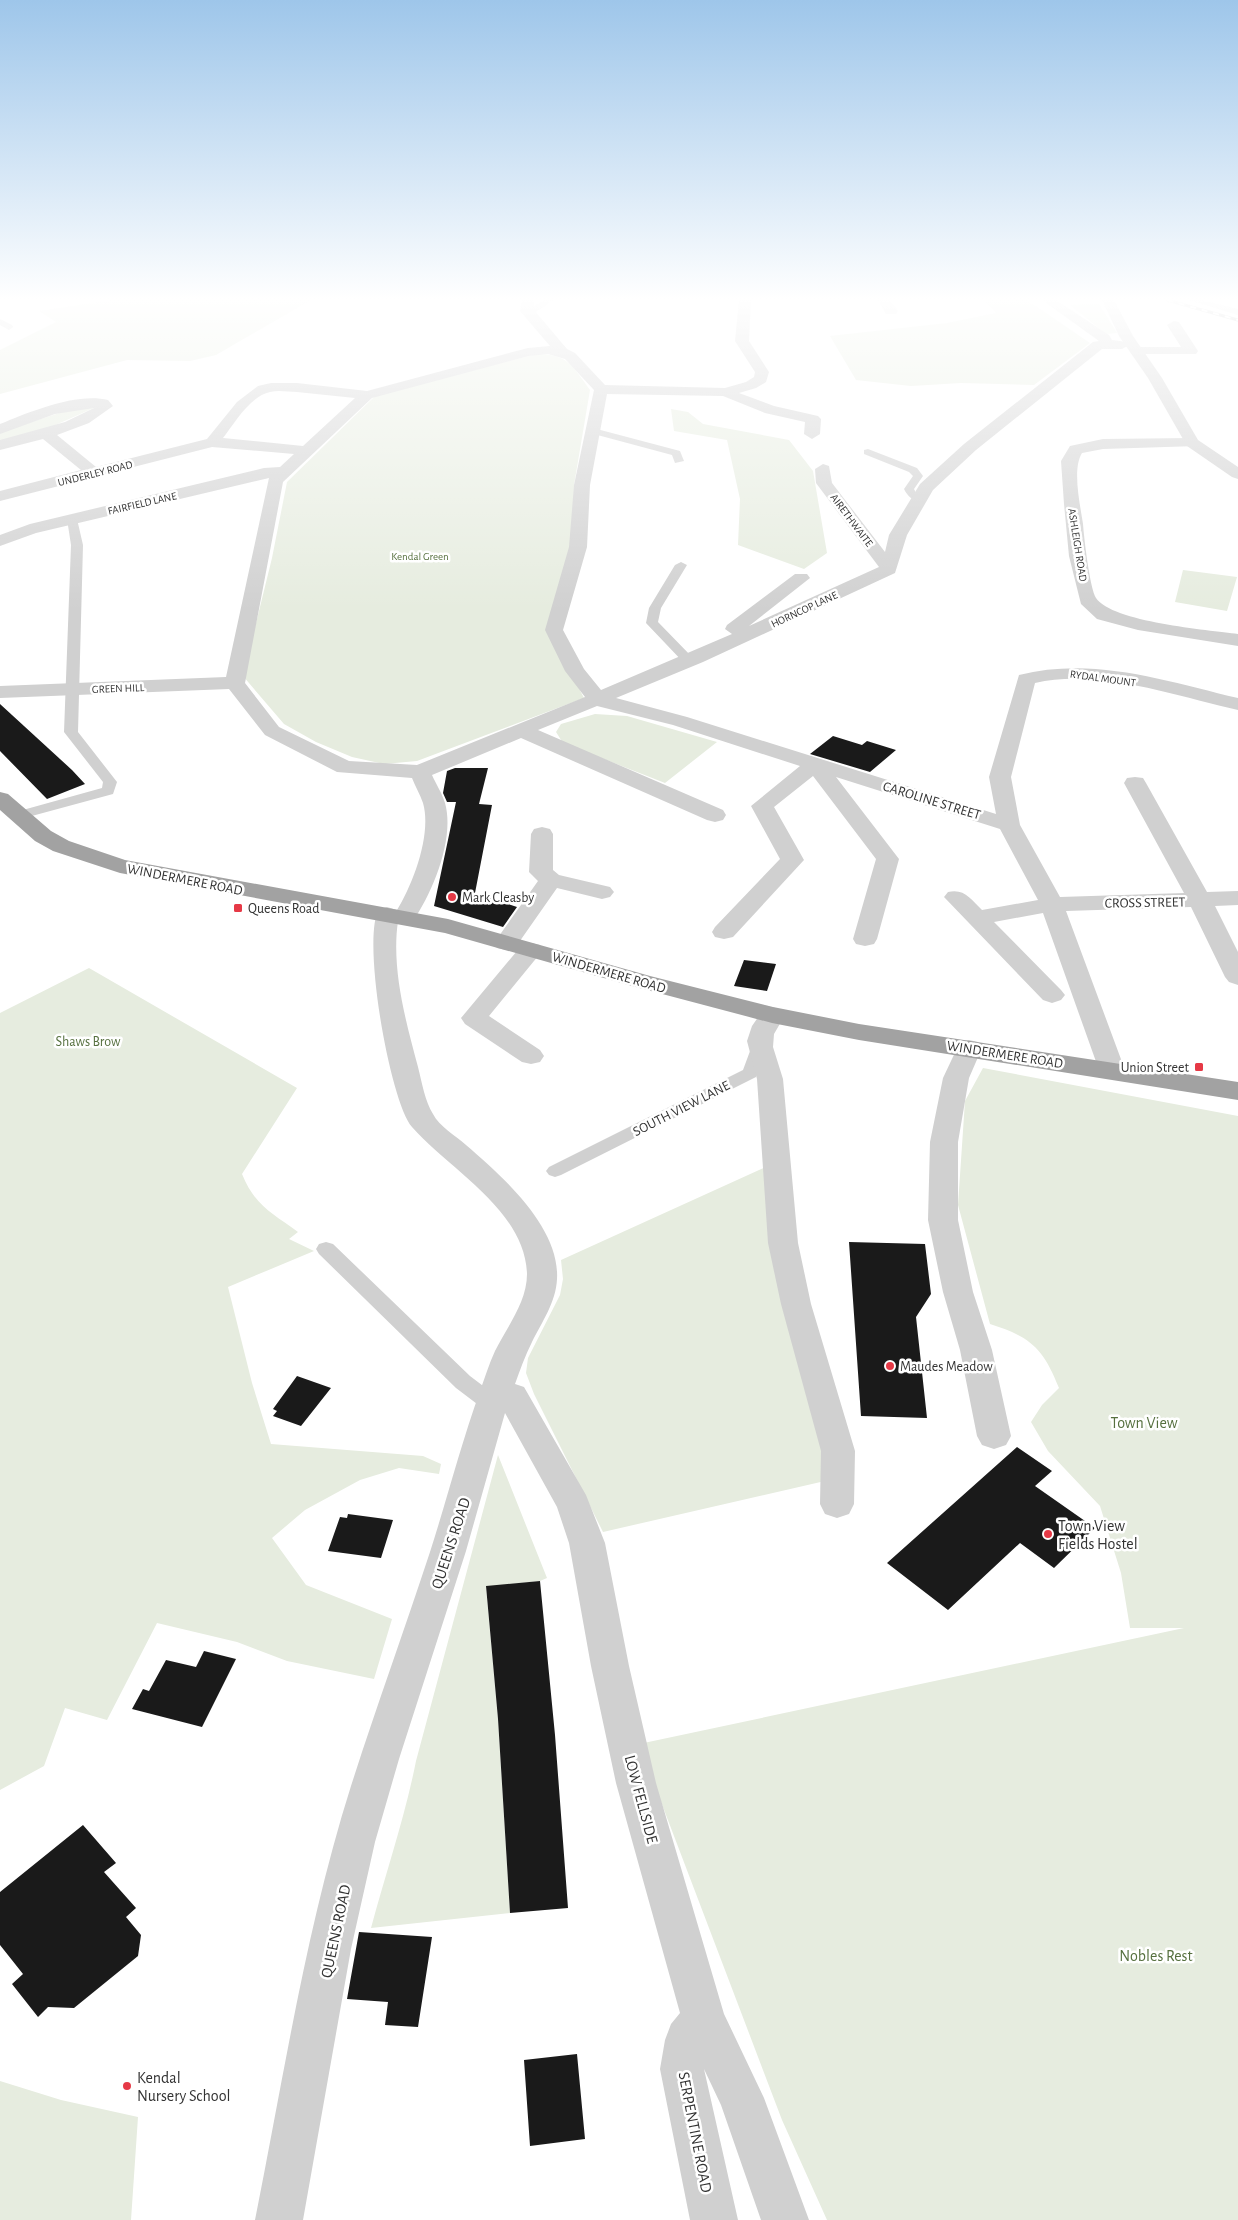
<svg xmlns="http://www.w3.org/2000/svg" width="1238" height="2220" font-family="'Alegreya Sans',sans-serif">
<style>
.green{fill:#e6ecdf}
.building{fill:#1a1a1a}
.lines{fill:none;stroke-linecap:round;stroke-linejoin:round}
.service{fill:#d0d0d0;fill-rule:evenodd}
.minor{fill:#d0d0d0;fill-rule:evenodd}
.tertiary{fill:#d0d0d0;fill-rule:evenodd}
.trunk{fill:#a2a2a2;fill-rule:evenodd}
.rail-casing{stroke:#888;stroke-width:3}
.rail{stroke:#fff;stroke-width:2;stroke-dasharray:6;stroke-linecap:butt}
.poi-dot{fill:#e63946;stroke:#fff;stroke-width:2}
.labels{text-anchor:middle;stroke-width:5;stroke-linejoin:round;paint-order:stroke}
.far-street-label{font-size:11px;fill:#333;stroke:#fff}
.far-park-label{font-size:11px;fill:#56703f;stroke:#fff}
.street-label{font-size:14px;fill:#333;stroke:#fff}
.poi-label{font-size:14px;fill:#333;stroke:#fff;text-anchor:start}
.park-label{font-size:14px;fill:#56703f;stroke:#fff}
.near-park-label{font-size:16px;fill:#56703f;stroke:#fff}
.near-poi-label{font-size:16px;fill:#333;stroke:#fff;text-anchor:start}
.near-street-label{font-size:16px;fill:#333;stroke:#fff}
</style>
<rect width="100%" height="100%" fill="#fff"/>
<path class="green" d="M111 300H311L216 355 190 361 127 360 0 394V350L56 322 39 311Z
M984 300H1027L1090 343 1034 385 961 383 911 386 856 380 830 336 947 323 996 313Z
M1099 304 1117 333 1106 334 1070 305Z
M537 354C569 354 573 367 590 390L574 485 573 538 549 631 584 698 417 761 384 764 352 757 316 742 284 724 243 676 272 558 287 482 374 397 387 391Z
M96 407 42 431 0 442V432L75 408Z
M671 409 688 412 703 424 789 440 813 471 827 553 804 569 738 545 740 499 727 440 674 431Z
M1183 570 1237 577 1227 611 1175 602Z
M595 714 627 716 717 742 665 783 563 743 556 732 561 724Z
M89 968 297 1088 242 1174C255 1206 272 1213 298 1232L289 1239 314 1251 228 1287 252 1383 271 1444 423 1456 441 1464 439 1474 399 1468 360 1480 305 1510 272 1538 306 1585 392 1619 374 1679 287 1661 237 1642 157 1623 107 1720 65 1708 44 1766 0 1790V1013Z
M983 1068 1238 1116V2220H827L782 2120 639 1744 1184 1628H1130L1121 1573 1100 1506 1048 1451 1031 1422 1042 1405 1059 1388C1043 1348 1031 1337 990 1324L958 1205 965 1101Z
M770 1165 827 1447 825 1481 603 1532 534 1394 526 1373 528 1358 560 1295 563 1279 561 1260Z
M498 1455 547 1578 540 1581 486 1587 498 1719 510 1913 371 1928C386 1872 405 1817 416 1761Z
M0 2081 61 2100 138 2117 131 2220H0Z"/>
<path class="building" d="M0 704 72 770 85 784 47 799 0 751Z
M833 736 862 745 867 741 896 750 870 772 810 754Z
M455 768H488L479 804 492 805 475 893 517 907 503 927 434 906 456 802H447L443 793 447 771Z
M744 960 776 964 767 991 734 986Z
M849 1242 925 1244 931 1294 916 1317 927 1418 861 1416Z
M297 1376 331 1388 301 1426 273 1416 277 1411 273 1409Z
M1017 1447 1052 1471 1035 1486 1095 1528 1054 1568 1020 1543 948 1610 887 1563Z
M348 1514 393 1520 381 1558 328 1551 340 1517 347 1518Z
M540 1581 555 1735 568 1908 510 1913 498 1719 486 1586Z
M204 1651 236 1659 202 1727 132 1709 143 1689 149 1691 166 1660 196 1667Z
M83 1825 116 1863 104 1872 136 1908 126 1917 141 1935 138 1956 74 2008 48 2007 38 2017 12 1984 23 1974 0 1945V1892Z
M359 1932 432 1937 418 2027 385 2025 388 2002 347 1999Z
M577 2054 585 2139 530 2146 524 2060Z"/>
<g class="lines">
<path class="service" d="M545 300H554L531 315H525V311Z
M1189 300H1201L1238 309V315Z
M0 319 12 325 13 327 9 330 0 325Z
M593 428 680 451 684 461 675 463 672 455 590 433 588 431Z
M868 449 917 468 923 476 914 489 916 493 924 496V500C914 503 908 497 904 489L913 476 909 472 864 454V450Z
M72 516 77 519 83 545 78 732 117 782 113 794 17 820 10 816 12 813 102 788 103 782 64 732 71 545 67 519Z
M681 562 687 565 661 608 658 622 693 658 695 661 689 665 685 664 646 623 649 608 675 565Z
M759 1042 765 1043 767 1047 756 1077 561 1175 555 1177 549 1175 546 1171 549 1167 743 1070 753 1043Z
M326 1242 333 1244 470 1376 499 1398 502 1404 499 1410 492 1412 485 1410 456 1388 319 1254 316 1249 319 1244Z"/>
<path class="minor" d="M522 300H534V310L567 349 575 353 605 385 725 388 746 382 754 377 755 372 735 341 739 300H751L749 341 769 372 766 382 756 388 739 393 774 406 818 416 821 419 820 434 812 439 804 434 805 422 765 413 723 396 607 394 590 485 587 547 563 630 584 669 601 690 732 634 725 629 727 625 795 574H807L810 578 749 626 879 567 816 483 815 469 823 464 829 466 832 483 885 552 889 535 920 484 964 444 1093 342 1099 341 1042 300H1056L1109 335 1112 340 1127 342 1129 345 1122 349H1102L976 450 933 490 907 535 895 573 703 662 616 698 687 717 996 814 989 777 1019 675C1093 656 1166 681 1238 698V710C1176 696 1098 668 1035 683L1011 777 1020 825 1060 897 1184 893 1124 783 1127 778 1135 777 1143 778 1146 783 1207 892 1238 891V905L1215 906 1238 952V985L1229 982 1225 977 1191 907 1066 911 1125 1070 1121 1076 1112 1078 1103 1076 1099 1070 1043 913 994 922 1061 990 1065 995 1061 1000 1052 1003 1043 1000 944 897 948 892C964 888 971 899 982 910L1038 900 1000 829 836 777 899 859 877 939 874 944 865 946 856 944 853 939 876 859 813 776 774 807 804 860 733 937 724 939 715 937 712 932 715 927 780 859 751 806 800 766 673 725 597 706 538 730 723 810 726 815 723 820 715 822 707 820 521 738 432 775C436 784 442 793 445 803 455 838 433 892 413 921L405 923 398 921C391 969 406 1022 418 1067 422 1083 425 1101 433 1114 439 1126 456 1136 466 1145 502 1176 560 1227 557 1279 556 1302 542 1322 532 1342 525 1356 520 1370 515 1384L524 1387 586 1495 605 1543 629 1666 656 1783 724 2014 764 2098 809 2220H761L721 2105 704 2069 738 2220H690L660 2069 665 2040 671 2024 680 2013 616 1783 591 1666 569 1543 557 1507 505 1413 466 1551 399 1759 375 1842 351 1949 303 2220H255C284 2075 306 1928 351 1786 376 1708 404 1631 430 1552 447 1499 461 1444 480 1391 485 1377 489 1364 495 1351 507 1327 527 1302 527 1274 525 1210 450 1170 412 1127 390 1102 361 938 379 909L387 907 397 910C413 884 432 834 423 803 420 794 415 786 412 778L337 772 265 735 229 689 0 698V686L226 677 269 478 36 533 0 546V535L30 524 264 468 280 467 294 454 212 447 0 501V491L81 470 43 439 0 450V440L65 422 94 408 55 414 0 434V424C29 412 77 392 108 400L113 406 89 423 57 435 96 467 207 439 237 402 258 386 271 383H297L367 391 528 348 550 346 520 311ZM548 354 565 359 594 390 574 485 569 547 545 630 565 671 585 697 417 765 349 761 279 727 245 683 283 482 372 398 529 356ZM297 392 355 398 303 446 223 438C234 424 250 396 270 392 279 390 288 392 297 392Z
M878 300H890L898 311 896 314H886Z
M1174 321 1179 322 1198 351 1196 354H1132L1130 351 1132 348 1137 347H1181L1167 325Z
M1192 438 1200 443 1197 446 1103 449 1082 453C1072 469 1080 504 1083 524 1084 538 1090 589 1096 598 1112 622 1208 630 1238 634V646L1138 630 1097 619 1081 604 1069 556 1064 504 1061 461 1070 446 1103 439Z
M542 827 550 829 553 834V870L559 875 610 887 614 892 610 897 602 899 557 888 515 948 506 950 497 948 494 943 538 881 529 872 531 834 534 829Z
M531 943 540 945 543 950 489 1016 540 1050 544 1056 540 1062 531 1064 522 1062 465 1024 461 1018 522 945Z
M772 1007 781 1010 785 1015 774 1034 773 1047 783 1079 798 1243 811 1304 855 1451 854 1504 849 1514 837 1518 825 1514 820 1504 821 1451 781 1304 768 1243 757 1079 747 1041 752 1026 763 1010Z
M969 1040 978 1042 982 1048 969 1078 958 1142V1220L973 1292 992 1350 1011 1436 1006 1445 994 1449 982 1445 977 1436 960 1350 943 1292 928 1220 930 1142 943 1078 960 1042Z"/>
<path class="tertiary" d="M1102 300H1114L1133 336 1162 378 1198 440 1238 467V479L1232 477 1187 446 1148 378 1119 336Z"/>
<path class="trunk" d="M0 792 8 794 51 831 69 841 125 860 448 919 650 976 773 1007 859 1024 1238 1082V1100L859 1040 772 1023 632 986 445 933 120 873 53 851 35 841 0 810Z"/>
<defs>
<path id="rail" d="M1167 300 1238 320"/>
</defs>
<use href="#rail" class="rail-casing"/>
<use href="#rail" class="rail"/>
</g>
<linearGradient id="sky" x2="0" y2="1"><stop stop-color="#9ec6ea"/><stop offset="0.49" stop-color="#fff"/><stop offset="1" stop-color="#fff" stop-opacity="0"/></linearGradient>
<rect width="1238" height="610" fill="url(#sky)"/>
<g class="poi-dot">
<circle cx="452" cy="897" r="5"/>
<rect x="233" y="903" width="10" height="10" rx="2.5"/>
<rect x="1194" y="1062" width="10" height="10" rx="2.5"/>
<circle cx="890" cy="1366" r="5"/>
<circle cx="1048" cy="1534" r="5"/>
<circle cx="127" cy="2086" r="5"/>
</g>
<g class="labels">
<g class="far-street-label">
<text transform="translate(95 473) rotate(-14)" y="4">UNDERLEY ROAD</text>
<text transform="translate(142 503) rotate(-13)" y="4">FAIRFIELD LANE</text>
<text transform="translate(852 520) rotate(53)" y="4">AIRETHWAITE</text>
<text transform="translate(1078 545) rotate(81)" y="4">ASHLEIGH ROAD</text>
<text transform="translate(804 609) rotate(-25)" y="4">HORNCOP LANE</text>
<text transform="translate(1103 678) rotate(8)" y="4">RYDAL MOUNT</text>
<text transform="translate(118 688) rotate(-2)" y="4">GREEN HILL</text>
</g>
<g class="far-park-label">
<text x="420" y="560">Kendal Green</text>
</g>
<g class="street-label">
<text transform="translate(932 800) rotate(17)" y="5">CAROLINE STREET</text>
<text transform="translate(185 879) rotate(11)" y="5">WINDERMERE ROAD</text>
<text transform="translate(1145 902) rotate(-1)" y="5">CROSS STREET</text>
<text transform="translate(609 972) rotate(16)" y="5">WINDERMERE ROAD</text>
<text transform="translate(1005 1054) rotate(9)" y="5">WINDERMERE ROAD</text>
<text transform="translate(681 1108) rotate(-27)" y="5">SOUTH VIEW LANE</text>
</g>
<g class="poi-label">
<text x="462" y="902">Mark Cleasby</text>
<text x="248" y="913">Queens Road</text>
<text x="1189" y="1072" text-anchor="end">Union Street</text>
<text x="900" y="1371">Maudes Meadow</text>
</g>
<g class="park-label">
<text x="88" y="1046">Shaws Brow</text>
</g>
<g class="near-park-label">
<text x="1144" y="1428">Town View</text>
<text x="1156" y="1961">Nobles Rest</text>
</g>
<g class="near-poi-label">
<text x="1058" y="1531">Town View<tspan x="1058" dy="18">Fields Hostel</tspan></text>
<text x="137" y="2083">Kendal<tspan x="137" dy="18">Nursery School</tspan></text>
</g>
<g class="near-street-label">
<text transform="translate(450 1543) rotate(-72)" y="6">QUEENS ROAD</text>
<text transform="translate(642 1799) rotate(75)" y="6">LOW FELLSIDE</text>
<text transform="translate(335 1931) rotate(-78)" y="6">QUEENS ROAD</text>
<text transform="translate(696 2132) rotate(79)" y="6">SERPENTINE ROAD</text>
</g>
</g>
</svg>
